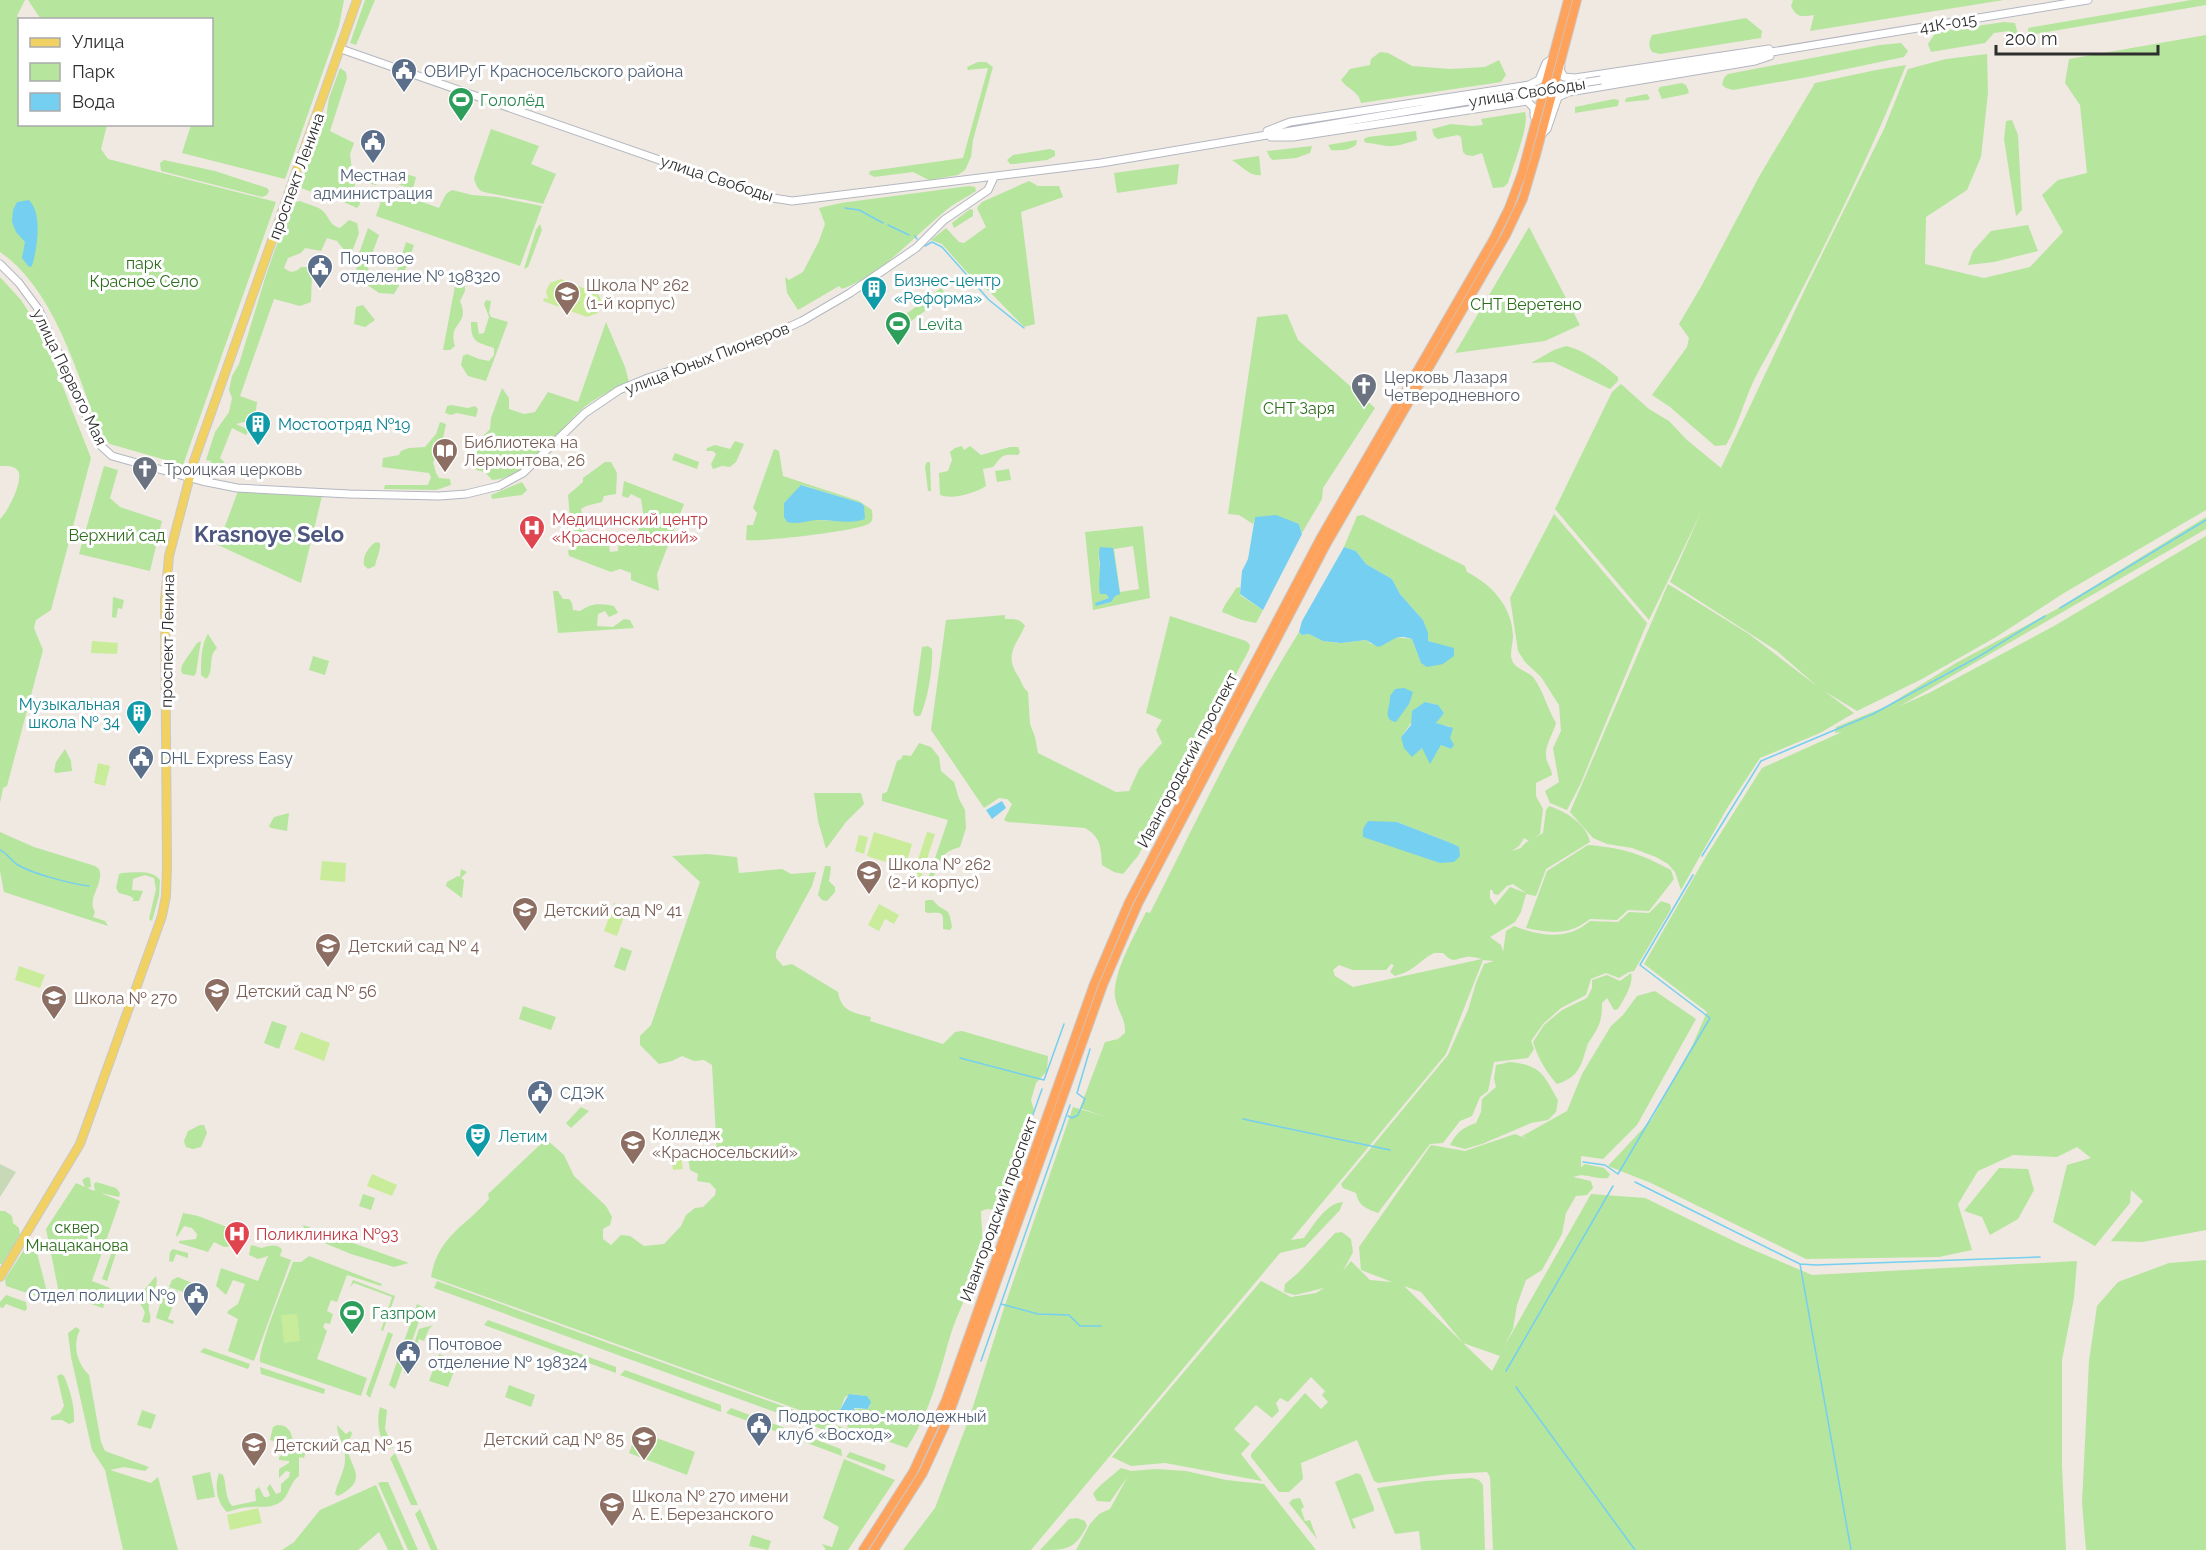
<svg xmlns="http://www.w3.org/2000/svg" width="2206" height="1550" font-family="Raleway,sans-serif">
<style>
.green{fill:#b6e59e;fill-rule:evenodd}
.cemetery{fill:#c8d9b8}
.pitch{fill:#c9ec9a}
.water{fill:#75cff0}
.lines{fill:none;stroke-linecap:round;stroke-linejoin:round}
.stream{stroke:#75cff0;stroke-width:1.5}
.secondary-casing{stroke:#b4b7c1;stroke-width:9}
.primary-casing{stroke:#c9c9c9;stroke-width:10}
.highway-casing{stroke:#c9c9c9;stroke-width:10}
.secondary{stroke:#fff;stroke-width:7}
.primary{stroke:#f2d163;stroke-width:8}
.highway{stroke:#ffa35c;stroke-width:8}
.secondary-bridge-casing{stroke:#b4b7c1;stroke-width:9;stroke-linecap:butt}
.secondary-bridge{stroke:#fff;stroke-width:7}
.labels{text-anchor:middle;stroke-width:6;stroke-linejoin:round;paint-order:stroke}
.street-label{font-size:16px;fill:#2e2e2e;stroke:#fff}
.service-label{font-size:16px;fill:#4e5e75;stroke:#fff;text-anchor:start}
.leisure-label{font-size:16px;fill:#27864d;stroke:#fff;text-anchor:start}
.park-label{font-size:16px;fill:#2c6e1b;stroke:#fff}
.culture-label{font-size:16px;fill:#0d838f;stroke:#fff;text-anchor:start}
.education-label{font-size:16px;fill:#785e54;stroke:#fff;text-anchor:start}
.worship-label{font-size:16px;fill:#5b616d;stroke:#fff;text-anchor:start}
.health-label{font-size:16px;fill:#be3a42;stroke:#fff;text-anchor:start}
.district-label{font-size:22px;font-weight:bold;fill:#4d5680;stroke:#fff}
</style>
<rect width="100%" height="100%" fill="#efe9e1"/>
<path class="green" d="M0 0H25L17 16 20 19V124L107 125 101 149 108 159 276 202 183 465 110 444 101 436C78 376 55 290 0 252Z
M28 0H344L339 26 285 179 182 153 191 125 212 124V20L38 19 40 18Z
M365 0H375L356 45 350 43Z
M1793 0H2004L1810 31 1814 15C1801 17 1797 18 1791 6Z
M2191 0H2206V5L2029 35 2028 28Z
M1746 18 1762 31 1761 38 1660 54 1652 52C1648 45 1649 42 1652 35Z
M2004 22 2015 23 2019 39H2013L2009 31 1994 33 1985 43 1931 52 1928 44 1936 32Z
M2206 35V510L2064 593 1996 637 1922 679 1857 711 1824 691 1854 713 1820 733 1760 758 1726 810 1681 890 1675 872 1668 864 1656 857 1632 848 1607 844 1593 838 1570 812 1668 584 1749 634 1818 687 1777 651 1670 582 1702 510 1649 620 1555 509 1612 392 1621 384 1649 409 1669 421 1687 440 1721 468 1807 285 1884 129 1908 69 1946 59 1987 54 1988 93 1981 157 1967 190 1926 217 1925 264 1984 278 2030 267 2063 232 2042 195 2058 180 2087 173 2080 105 2065 83 2069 59Z
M1901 43 1908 51 1904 57 1808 77 1733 90 1726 88 1722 85 1724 78 1728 74 1880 45Z
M1380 52 1388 53 1412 66 1450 69 1485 67 1499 60 1506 75 1501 82 1361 103C1359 91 1347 89 1341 80L1350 69 1370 65 1371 59Z
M978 62H986L993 67 973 140 971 157 965 170 958 175 929 180 913 172 874 177 869 174 870 171 963 158 988 68 968 70 967 67Z
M1906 65C1870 156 1826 244 1781 330 1773 346 1763 362 1755 378 1744 400 1739 424 1726 445L1715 446 1670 407 1652 395 1687 347 1689 338 1679 324 1702 285 1760 175 1815 83 1876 70Z
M340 68 346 72 347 78 330 131 354 143 350 154 352 171 375 180 377 183 376 185 356 181 353 192 360 195V204L357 208 335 198 334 200 301 188 303 178 326 117 329 98Z
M1682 83 1686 85 1689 92 1687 94 1662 99 1658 90 1660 87Z
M1647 94 1650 98 1648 100 1625 102 1626 98Z
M1614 99 1619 100 1618 106 1575 113V107Z
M1525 112C1530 125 1512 168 1508 183L1504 187 1493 188 1482 153 1473 156 1466 155 1463 152 1461 137 1458 135 1438 139 1434 136 1432 129 1451 124 1472 126 1483 125 1481 119Z
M2012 120 2018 135 2022 210 2016 216 2004 139 2006 121Z
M491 129 539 146 531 164 556 174 543 204C534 201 484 193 481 191 477 188 475 183 474 178Z
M1416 131 1417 140C1408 143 1396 147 1386 146 1379 145 1374 143 1366 143L1364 141V139L1368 137Z
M1357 140 1356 145C1350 150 1339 151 1331 150L1328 145Z
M1312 146 1310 153 1296 158 1273 160 1270 158 1267 151Z
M1050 149 1055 151V156L1047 160 1014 164H1010L1007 160 1013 155Z
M1259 156 1261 175C1250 177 1242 166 1232 160Z
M164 160 215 171 267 188 269 191 267 195 262 197 161 171 160 163Z
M1179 164 1177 184 1117 193 1114 173Z
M391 170 416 177 413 189 388 181 387 179Z
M1029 181 1038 186H1059L1063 197 1021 212 1035 324 1024 327 988 290 981 288 942 244 931 240 946 228 959 242 964 243 986 227 977 208 982 202Z
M969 186 975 187 976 191C966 198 954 203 945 211 912 238 884 273 842 289L839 286 798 310 787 293 785 277 789 280 803 272 819 241 825 224 819 208 841 203Z
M385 189 439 208 446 194 452 190 472 195 497 197 542 206 520 266 376 216Z
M300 201C306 204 318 206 323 211 330 218 329 225 340 228L349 220 357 223 359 233 350 257 337 241 327 238 321 251 305 248 301 253 288 258 284 268C291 273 295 273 301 267H309L312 273 311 302 300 306 274 299 240 396 257 402 255 418 249 421 250 425 244 422 236 424 249 430 246 435 232 428 220 458 224 462 222 469 210 467 211 461 206 460 215 432 229 412 232 398 229 390 232 376 239 364 266 275 290 207 296 202Z
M970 209 973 210V216L954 228 952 223Z
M540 224 542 230 528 267 524 269 536 230Z
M2028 225 2038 251 1994 262 1968 265 1973 251 1991 231Z
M1529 227 1580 325 1545 341 1455 353Z
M368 228 379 235 372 254 366 263 369 270 395 277 406 242 414 245 401 282 394 294 379 293 357 278 356 262Z
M0 277 21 300 41 331 91 458 51 610 36 620 34 628 43 650 7 786 3 788 0 803V519C7 513 24 481 18 471 14 465 6 466 0 466Z
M459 281 465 286V291L460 301C471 326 447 321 455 346L450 350H443L455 286Z
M941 288 947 295 907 324 902 317Z
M486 300 491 301 489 313 491 317 508 322 486 381 468 376 461 365 463 356 467 354 479 359 489 361 494 355V348C477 342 471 343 471 322H477L479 334 484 333 489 317 484 304Z
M363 305 375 320 365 327 354 324 356 307Z
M1287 314 1298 340 1375 408 1323 488 1322 499 1302 533 1299 524 1255 517 1253 524 1239 515 1228 514 1257 317Z
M606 322 625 367 629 382C615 389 592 399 581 410 558 431 527 479 492 480L485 472 476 470V453L483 436 490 429 491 418 502 388 509 398V409L524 414 535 412 548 392 578 402Z
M1566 346C1584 350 1604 365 1618 377V381L1610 389 1553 362 1531 363 1554 350Z
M451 405 468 408 475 406 478 409 476 417 457 413 451 415 445 413 447 406Z
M440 422 446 424 441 448 433 462 436 473 439 478 450 479 451 485 436 490 384 489 385 485H428L431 477 429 473 382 467 383 458 399 455 401 451 409 448 425 447 436 434Z
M735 441 744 444 736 462 730 467 722 466 713 469 711 464 716 454 713 451H706L707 448 715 445 730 449Z
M962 446 964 450 970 446 981 455 1010 447H1018L1020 452 1018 455C1001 454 1003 455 993 467L983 469 986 486C975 493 953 500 940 495L939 473 948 471 952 460 950 452 955 448Z
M774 449 779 451 783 476 859 501 872 510C872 515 874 519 870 523 861 531 760 542 746 540L747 525H753L757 513 753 508ZM802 485 861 503 841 521 816 520 784 503Z
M675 453 699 462 697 469 672 460Z
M605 462H611L617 473 616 494 604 496 602 502 586 506 581 509 587 539 572 541 568 495 583 482V478Z
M927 462H930L931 491H928L925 466Z
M104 466 118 470 110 498 120 507 162 521 150 571 79 554Z
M1009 469 1011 480 997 482 995 471Z
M624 481 684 504 657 574 659 591 631 580V573L620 569 611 572 569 556 568 551 573 546H609L610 552 618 551 619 542 638 538 639 521 644 519 641 499 631 494 628 498 622 496Z
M522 482 527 490 522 495 492 499 491 495Z
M238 491 322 496 301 583 218 545Z
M1554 514 1647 623 1580 785 1567 810 1550 803 1545 791 1559 782 1553 748 1561 731 1559 705 1541 677 1525 662 1518 651 1510 598Z
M1363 515 1465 566 1467 572C1492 585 1512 606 1513 636 1513 645 1508 656 1514 664 1518 669 1528 672 1533 677 1543 690 1547 708 1556 723 1553 734 1545 745 1546 756 1546 763 1552 768 1552 775L1536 783V796L1543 809 1540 834 1529 841 1524 838 1519 846 1512 851 1521 848C1525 841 1537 837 1543 833L1546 810 1549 806C1565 811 1587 824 1590 842L1546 869 1536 896 1526 894 1521 912 1515 922 1490 937 1501 945 1503 952 1506 931 1514 926C1541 936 1567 941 1590 921L1618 922 1629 912 1649 913 1661 901 1670 904 1671 909 1634 971 1629 972 1619 978 1606 973 1591 979 1586 995 1561 1008 1543 1024 1531 1041 1534 1049 1528 1058 1494 1062 1488 1091 1480 1097 1472 1116 1460 1121 1443 1143 1430 1144 1378 1213C1365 1208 1359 1206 1356 1193L1343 1188 1341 1184 1448 1055 1468 1010 1476 983 1484 964 1494 961 1483 960 1446 1054 1291 1240 1304 1238C1314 1225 1326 1203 1343 1202L1340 1210 1305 1247 1280 1253 1031 1550H903L935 1508 970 1416 1003 1311 1073 1107 1103 1116 1080 1108 1105 1042 1118 1039 1125 1033C1126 1019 1117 1010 1115 997 1112 973 1136 933 1146 912L1150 913C1198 818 1243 722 1299 632L1302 635 1309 634 1323 641 1341 643 1366 640 1371 644H1386L1394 637 1412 639 1421 663 1439 645 1428 641 1423 620 1400 594 1392 579 1366 564 1356 551 1344 547 1357 516ZM1426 702 1437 705 1444 713 1436 722 1438 725 1449 726 1451 749 1441 745 1435 755 1426 757V752L1422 748 1412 756 1401 737ZM1397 822 1451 843H1384L1364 837 1377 823ZM1513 884 1526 893 1510 887 1495 905 1490 898V890H1492L1494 894 1498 895 1507 886ZM1434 953H1443C1454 964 1454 959 1466 957 1471 956 1477 958 1482 959L1353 987 1335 976 1333 970 1339 965 1353 970H1386L1391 964 1394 965 1390 972 1395 976C1416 970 1417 962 1434 953Z
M2206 517V529L1900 706 1929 693 2054 626 2206 536V1230L2142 1242 2111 1241 2143 1201 2131 1190 2130 1203 2095 1246 2053 1222 2067 1165 2091 1158 2077 1147 2057 1157 2013 1155 1978 1171 1958 1204 1972 1250 1939 1257 1806 1259 1651 1183 1608 1166 1652 1119 1693 1044 1707 1012 1644 964 1705 858 1762 768 1842 732 1835 733 1836 727 1885 707 1956 663 2057 609Z
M1143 526 1150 598 1093 610 1085 532ZM1133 546 1139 589 1120 592 1114 549ZM1098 555 1111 602 1096 606V603L1109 598 1106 594H1100V568Z
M376 542 380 543C381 551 376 559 375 566L368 569 364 565C362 557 369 546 376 542Z
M1240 587V595L1263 610 1256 623 1242 620 1222 612C1224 604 1232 596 1236 588Z
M553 591H558L563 599H569L572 603 573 610 580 611C591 603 601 603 614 606L618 613 609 617 605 611 598 614 597 626 613 627 624 619 630 620 634 628 558 633Z
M113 597 124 600 122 609 118 608 116 618 112 617Z
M1005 615V619C1013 619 1020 618 1025 626 1016 645 1004 655 1018 676 1022 682 1022 687 1028 692L1030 724 1035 737 1038 753 1116 792 1129 791 1139 769 1162 743 1156 730 1162 720 1146 713 1170 616 1246 641 1250 645 1249 650 1205 732 1200 737 1138 856 1123 874 1114 872 1102 865C1101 848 1101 837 1085 828L1008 822 1004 820 1012 804 1007 799 999 798 984 808 931 730 946 620Z
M208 634 217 648C207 657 215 671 206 679L201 675C201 661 201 645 208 634Z
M201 641 196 673 194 676 183 674 181 671 182 665 197 643Z
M928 646 932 649C933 667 928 700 920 716H915L913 711 922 647Z
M313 656 329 661 325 675 309 670Z
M919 743 931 747 939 757 941 771 954 782 959 799 965 810 966 828 960 847C937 853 941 864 931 881L929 876 948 820 882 801V794L887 792 897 761 901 759 903 755 911 756Z
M65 749 71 761 72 771 56 773 54 771 56 762Z
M814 793H861L864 804 846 822 826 849 818 821Z
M289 813 287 831 271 828 269 826 274 817Z
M0 832 34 847 95 866 99 869C105 883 86 899 95 912L93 917 105 921 108 926 4 892 0 871Z
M1588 845C1623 848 1639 853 1671 870L1674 879 1649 911 1628 910 1617 920 1590 919C1569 936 1550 933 1526 928L1547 871Z
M707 854 737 857 739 873 782 869 791 874 816 872 812 886 776 952V958L783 966 792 964 838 992C841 1011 853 1013 871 1017L870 1021 943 1044 955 1032 962 1031 1048 1056 1047 1071 1036 1083 1031 1100 1034 1110 1004 1194 996 1210 987 1209 981 1211C981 1222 983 1233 982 1244 978 1278 958 1308 949 1340 938 1379 929 1413 907 1448L847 1427 850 1418 864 1417V1415L855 1412 854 1409H868L870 1406 865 1396 851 1394 845 1397 840 1410 830 1421 431 1277C438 1236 464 1228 489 1199L488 1194 546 1139 564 1155 574 1176 606 1206 612 1217 610 1225 603 1229V1239L611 1245 621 1235 630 1236 644 1246 664 1244 681 1226 686 1215 695 1208 703 1207 715 1195 716 1190 710 1183 697 1181 698 1174 690 1170 688 1157 717 1155 712 1065 704 1060 694 1061 682 1056 672 1061 659 1064 640 1045V1036L651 1025 700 882 672 856Z
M825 866H830L831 868 829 881 835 887V892L827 901 822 900 818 895Z
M461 869 467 872 461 878 464 880 462 898 446 886 447 882 458 876 460 877Z
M122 873C135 873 151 869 160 880L159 896 152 921 149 919 156 889 154 878 145 875 133 879 132 890 143 891 139 901H132L134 899 130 896 119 893 116 888 119 874Z
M928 900H933C944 915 949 903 952 927L950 930 943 929C943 912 945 912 927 913L925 911V901Z
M621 947 632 951 625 971 614 967Z
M1631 973C1634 984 1624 999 1618 1009L1614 1010 1607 998 1602 1003C1602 1016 1601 1023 1594 1034 1592 1038 1588 1042 1587 1046 1581 1066 1579 1077 1557 1084 1546 1072 1538 1058 1533 1042L1544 1025 1562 1010 1587 998 1592 988V980L1607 975 1620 981Z
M1655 991 1696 1019 1637 1125 1603 1159 1581 1156V1167L1585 1164 1604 1168 1610 1174 1608 1178C1592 1180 1588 1172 1573 1177L1591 1181 1593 1188 1587 1195 1576 1196 1566 1213 1562 1234 1542 1270 1526 1280 1517 1305 1513 1329 1504 1347 1591 1194 1645 1198 1742 1245 1812 1275 2077 1261 2074 1298 2062 1360V1466L2066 1550H1493L1490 1477 1487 1472 1450 1474 1378 1483 1374 1481 1357 1440 1301 1463 1303 1479 1289 1492H1279L1251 1457V1454L1305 1393 1321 1409 1328 1402 1322 1395 1325 1391 1311 1377 1288 1402 1280 1398 1276 1403 1279 1411 1272 1418 1256 1405 1234 1429 1250 1444 1241 1454 1262 1481 1165 1463 1131 1466 1112 1457 1261 1281 1291 1297 1316 1293 1324 1288 1295 1295 1284 1292 1285 1284 1298 1273 1335 1233 1342 1232 1351 1239 1353 1252 1343 1271 1351 1261 1370 1280 1392 1282 1361 1270 1359 1247 1431 1145 1465 1151 1515 1134 1527 1139 1522 1136 1567 1111 1582 1074 1611 1026 1623 1015 1637 996ZM1404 1286 1421 1292 1463 1343 1500 1356 1492 1371Z
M523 1006 556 1017 551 1030 519 1019Z
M272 1021 287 1026 279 1049 264 1043Z
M1510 1062C1541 1065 1543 1074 1558 1100L1556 1112 1548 1120 1531 1123 1482 1144 1465 1149 1450 1145C1457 1132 1462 1128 1476 1123L1481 1112 1482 1099 1496 1087 1494 1078 1496 1065Z
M581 1107 589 1111 571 1128 566 1123Z
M200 1125H204L207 1133 201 1147 193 1149 186 1147 184 1141 188 1131Z
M1999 1168 2028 1169 2034 1190 2018 1219 1990 1235 1982 1217 1964 1211Z
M87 1177 90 1178 91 1187 87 1188 95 1191 94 1184 96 1182 116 1188 120 1193 119 1197 101 1193 120 1201 92 1281 110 1288 103 1308 59 1293 46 1229 76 1183 85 1187 82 1180Z
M363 1194 375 1198 371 1210 359 1206Z
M0 1211H5L12 1216 13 1223 19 1228 20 1236 3 1264H0Z
M183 1213 198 1216 235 1230 239 1235 235 1246 224 1247 214 1242 208 1252 179 1243V1241L196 1239 197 1234 192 1228 184 1226 177 1237 176 1235Z
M303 1225 409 1263 394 1267 351 1254 312 1238 305 1231Z
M29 1242 35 1245 48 1296 42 1298 6 1286 5 1279Z
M251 1245 262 1248C268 1246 278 1243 282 1250L280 1256 291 1260 254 1361 228 1351 238 1319 227 1313 229 1310 238 1304 245 1284 233 1280 226 1295 216 1286 221 1268 258 1281 268 1256 258 1259 249 1255Z
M114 1246 118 1247 107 1281 102 1279Z
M173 1249 188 1253V1258L176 1254 173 1262 169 1261 170 1252Z
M309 1256 382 1284 381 1286 347 1275 337 1302 331 1300 327 1311 333 1314 330 1324 325 1323 323 1327 327 1331 317 1359 367 1378 361 1396 260 1362C258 1347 286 1281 293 1262H301Z
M2206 1260V1550H2086L2082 1503 2089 1361 2097 1306 2118 1282 2169 1263Z
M156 1276C159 1287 152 1294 149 1304 147 1312 153 1315 149 1323L142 1322 145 1312 137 1298Z
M178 1277 201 1287 203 1292 201 1298 169 1287 172 1280Z
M353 1280 395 1296 383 1331 381 1330 392 1297 354 1283 350 1287Z
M437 1281 855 1432 857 1438 855 1441 434 1288Z
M165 1287 178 1291 168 1319 174 1321 173 1324 156 1318Z
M6 1295 26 1302 27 1309 25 1311 6 1304 3 1308 0 1307V1302Z
M417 1304 423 1307V1310L395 1389 389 1385Z
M488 1320 616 1367V1373L484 1325Z
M433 1325 429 1329 424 1341 419 1339 407 1374 404 1373 419 1329Z
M76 1327 80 1330C72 1345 77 1363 89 1375L101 1442 105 1451 149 1467 145 1471 124 1467 110 1470 151 1483 158 1477 178 1550H123L105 1470 92 1450 71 1357 68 1333Z
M388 1332 393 1334 370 1398 366 1394Z
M204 1348 250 1364 248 1369 200 1352Z
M439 1354 458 1361 448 1387 429 1381Z
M260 1367 325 1389 324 1394 261 1374Z
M625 1370 721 1405V1412L620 1375Z
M61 1374 64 1376C70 1390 75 1406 74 1422L69 1424 62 1420H51V1417L60 1413 64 1406 57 1376Z
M509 1385 535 1395 531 1407 505 1397Z
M380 1407 387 1410 385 1429 393 1448 386 1449C379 1434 376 1423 380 1407Z
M731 1408 841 1449 842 1456 726 1413Z
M142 1410 156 1415 151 1429 137 1425Z
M277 1425C288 1425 291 1431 293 1441L298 1443 302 1451H306L304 1458 299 1457V1476C291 1481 290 1492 283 1500 273 1509 262 1506 251 1507 242 1507 235 1510 227 1512 217 1503 214 1486 219 1473L223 1475C227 1485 224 1496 232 1506L256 1501 255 1490 259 1487 264 1497H268L270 1495 267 1488 270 1484 276 1494 281 1492V1484L289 1477 290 1472 286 1471 279 1478V1469L289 1463V1461L279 1460V1457L288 1450V1447L282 1448 277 1452 275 1450 276 1445 283 1442 284 1436H281L273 1441 270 1440 273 1427Z
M337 1425 346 1434 350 1431 352 1433C351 1439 347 1440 347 1446 349 1468 371 1479 338 1496L335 1494C337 1482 346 1470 345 1457 345 1446 337 1436 337 1425Z
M637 1431 695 1452 687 1475 629 1453Z
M850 1452 886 1465 884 1471 846 1457Z
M395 1453 418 1505H411L390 1458Z
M844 1459 895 1480 848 1550H826L822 1544 832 1547 839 1527 823 1518Z
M1121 1468 1131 1471 1156 1469 1186 1471 1226 1480 1264 1484 1316 1550H1076L1090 1524 1099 1514 1110 1509 1128 1476 1110 1502 1097 1501 1093 1494C1098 1486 1113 1475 1121 1468Z
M210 1472 215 1497 197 1500 192 1476Z
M1357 1473 1361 1475 1374 1508V1511L1352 1519 1356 1528 1353 1529 1335 1482Z
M1472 1478 1479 1480 1483 1485 1485 1550H1421L1419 1531 1395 1534 1377 1488 1425 1481Z
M382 1482H388L418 1550H408L378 1483Z
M376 1485 404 1550H388L379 1532 358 1550H282L294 1542 320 1510Z
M1300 1498 1304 1507 1301 1509 1305 1521 1310 1520 1317 1539 1289 1503 1293 1499Z
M420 1509 438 1550H431L415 1514Z
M1077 1518 1085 1521 1087 1526C1074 1550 1067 1550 1040 1550L1069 1519Z
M752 1535 771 1541 768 1550 749 1546Z"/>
<path class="cemetery" d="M0 1164 16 1172 0 1197Z"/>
<path class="pitch" d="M561 279 598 294 602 302 598 313 587 317 543 301 544 298 548 299 546 291 550 283Z
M92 641 118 643 117 654 91 653Z
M98 763 110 766 105 786 94 783Z
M874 832 912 844 905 868 867 856Z
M927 832 935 834 921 878 913 875Z
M859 835 868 837 864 854 855 851Z
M322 861 346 863 345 882 320 880Z
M614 903 627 908 617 936 604 931Z
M879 904 899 915 894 924 885 919 879 931 868 925Z
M19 966 45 975 40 988 15 980Z
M301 1032 330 1043 324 1061 294 1049Z
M680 1150 683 1169 673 1170 671 1151Z
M372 1174 397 1185 392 1196 367 1186Z
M297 1314 300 1341 284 1343 281 1315Z
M258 1508 262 1523 230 1530 227 1515Z"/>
<path class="water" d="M29 200C43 214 37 249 32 266L29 267 22 258 25 242 16 232 12 222 13 210 17 202Z
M801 485 861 503 864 506 865 519C850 525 832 519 816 520 806 521 797 525 787 522L784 517V503Z
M1276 515 1299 524 1302 534 1263 610 1240 594 1242 571 1248 559 1255 517Z
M1100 547 1113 548 1120 594 1115 596 1111 602 1096 606 1095 603 1109 598 1106 594H1100C1098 585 1100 576 1100 567 1100 559 1098 555 1100 547Z
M1344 547 1356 551 1366 564 1392 579 1400 594 1423 620 1428 633V641L1454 648V656L1443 664 1427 667 1421 663 1412 639C1393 633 1394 642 1378 647L1366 640 1341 643 1323 641 1309 634 1302 635 1299 632 1302 621Z
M1404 688 1413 692 1409 704 1396 722C1381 719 1391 707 1390 696L1395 689Z
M1425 702 1438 705 1444 713 1436 723 1453 728 1450 738 1454 745 1451 749 1441 745 1430 764 1422 748 1412 757 1404 748 1401 737 1411 725 1412 711Z
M1002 801 1006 808 992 819 986 810Z
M1368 821 1397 822 1451 843 1459 847 1460 856 1454 862 1440 863 1363 837V829Z
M849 1394 867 1396 871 1402 868 1409 854 1408 855 1412 865 1415 864 1417 853 1416 847 1422 835 1418 834 1416 840 1410Z"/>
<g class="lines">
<path class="stream" d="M845 208 859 210 883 223
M888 225 909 235
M915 236 917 239
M925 246 932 242 942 247 989 300 1024 328
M2060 608 2206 520
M0 850C8 854 11 861 18 865 33 874 72 884 89 886
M1702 856 1761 761 1873 714 1978 657 2045 616
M960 1058 1044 1080 1064 1024
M1068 1116 1072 1118 1078 1115 1085 1099 1077 1093 1090 1049
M1243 1119 1390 1150
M1583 1162 1605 1165 1618 1174 1710 1018 1640 965 1693 875
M1635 1182 1800 1264 1816 1265 2040 1257
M1800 1264 1851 1550
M971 1290 1042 1089
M1001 1304 1038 1314 1069 1315 1080 1326H1101
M981 1361 1070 1105
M1506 1371 1613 1186
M1516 1387 1635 1550"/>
<defs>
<path id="secondary" d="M341 49 734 186 773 198 792 201 1101 163 1480 99
M1561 66 1560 70 1564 77 1575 78 1769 49
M1601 80 2088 0
M1267 131 1290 122 1529 85 1539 80 1546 63 1552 59
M1541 135 1547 129 1558 97 1569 92 1755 61 1770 56
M1271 137H1293L1527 101 1534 108V116
M0 264 19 283 39 310 99 444 112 456 202 481 237 488 349 494 439 496 466 494 499 486 523 473 585 413 619 390 648 378 732 351 767 337 802 321 850 293 916 248 944 220 988 190 994 177"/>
<path id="primary" d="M0 1277 80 1144 162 916 166 896 167 866 165 601 169 556 194 461 357 0"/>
<path id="highway" d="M863 1550 913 1472 946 1400 1094 984 1129 902 1320 539 1493 240 1509 208 1522 173 1568 0
M874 1550 923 1473 946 1423 1103 985 1138 904 1327 543 1506 235 1523 199 1536 155 1577 0"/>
</defs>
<use href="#secondary" class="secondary-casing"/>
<use href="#primary" class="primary-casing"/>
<use href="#highway" class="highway-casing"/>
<use href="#secondary" class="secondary"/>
<use href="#primary" class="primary"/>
<use href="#highway" class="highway"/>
<defs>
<path id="secondary-bridge" d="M1480 99 1601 80"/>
</defs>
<use href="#secondary-bridge" class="secondary-bridge-casing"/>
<use href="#secondary-bridge" class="secondary-bridge"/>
</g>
<defs>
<symbol id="civic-pin" viewBox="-11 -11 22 30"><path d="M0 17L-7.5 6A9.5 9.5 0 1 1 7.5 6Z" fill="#5c6f8a" stroke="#fff"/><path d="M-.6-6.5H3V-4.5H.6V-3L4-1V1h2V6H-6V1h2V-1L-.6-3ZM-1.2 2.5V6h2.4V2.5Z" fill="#fff"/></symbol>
<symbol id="stadium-pin" viewBox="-11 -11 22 30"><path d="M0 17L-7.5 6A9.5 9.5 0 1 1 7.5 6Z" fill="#2e9e5b" stroke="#fff"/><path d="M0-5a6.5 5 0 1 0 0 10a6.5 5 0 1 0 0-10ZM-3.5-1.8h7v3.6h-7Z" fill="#fff"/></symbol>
<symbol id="building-pin" viewBox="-11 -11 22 30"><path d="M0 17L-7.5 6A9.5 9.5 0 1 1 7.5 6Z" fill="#0f9aa8" stroke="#fff"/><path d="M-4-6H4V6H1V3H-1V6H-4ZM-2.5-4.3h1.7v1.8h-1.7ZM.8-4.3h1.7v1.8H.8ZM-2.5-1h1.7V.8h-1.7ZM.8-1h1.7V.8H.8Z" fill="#fff"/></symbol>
<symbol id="school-pin" viewBox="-11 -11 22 30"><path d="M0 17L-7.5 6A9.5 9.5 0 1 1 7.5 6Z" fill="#8d6e63" stroke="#fff"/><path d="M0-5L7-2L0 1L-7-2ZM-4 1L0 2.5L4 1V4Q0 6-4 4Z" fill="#fff"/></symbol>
<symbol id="church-pin" viewBox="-11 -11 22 30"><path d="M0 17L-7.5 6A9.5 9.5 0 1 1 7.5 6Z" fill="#6b7280" stroke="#fff"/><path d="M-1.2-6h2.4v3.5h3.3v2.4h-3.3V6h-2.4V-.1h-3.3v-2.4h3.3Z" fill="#fff"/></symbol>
<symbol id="library-pin" viewBox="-11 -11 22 30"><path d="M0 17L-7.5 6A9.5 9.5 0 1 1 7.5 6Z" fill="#8d6e63" stroke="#fff"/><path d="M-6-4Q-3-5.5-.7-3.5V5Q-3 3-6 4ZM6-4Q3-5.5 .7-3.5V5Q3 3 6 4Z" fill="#fff"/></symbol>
<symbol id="hospital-pin" viewBox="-11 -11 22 30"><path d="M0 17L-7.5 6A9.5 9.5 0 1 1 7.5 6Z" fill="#e0444e" stroke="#fff"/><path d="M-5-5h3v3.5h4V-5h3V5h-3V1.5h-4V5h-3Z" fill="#fff"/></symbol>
<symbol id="theatre-pin" viewBox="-11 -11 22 30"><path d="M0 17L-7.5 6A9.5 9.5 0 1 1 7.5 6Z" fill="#0f9aa8" stroke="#fff"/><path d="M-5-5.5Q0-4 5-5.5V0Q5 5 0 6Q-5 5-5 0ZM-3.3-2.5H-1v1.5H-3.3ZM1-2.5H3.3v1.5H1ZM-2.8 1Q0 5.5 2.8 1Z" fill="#fff"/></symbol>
<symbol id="university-pin" viewBox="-11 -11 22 30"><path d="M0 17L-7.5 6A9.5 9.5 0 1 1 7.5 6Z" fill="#8d6e63" stroke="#fff"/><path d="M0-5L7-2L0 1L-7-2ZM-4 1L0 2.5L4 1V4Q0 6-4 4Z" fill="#fff"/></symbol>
</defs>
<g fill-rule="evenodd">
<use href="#civic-pin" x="389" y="56" width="30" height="40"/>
<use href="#stadium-pin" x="446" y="85" width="30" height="40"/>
<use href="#civic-pin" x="358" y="127" width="30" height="40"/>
<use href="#civic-pin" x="305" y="252" width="30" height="40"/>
<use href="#building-pin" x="859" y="274" width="30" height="40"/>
<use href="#school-pin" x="552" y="279" width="30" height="40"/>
<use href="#stadium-pin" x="883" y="309" width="30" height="40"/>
<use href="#church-pin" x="1349" y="371" width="30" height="40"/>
<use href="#building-pin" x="243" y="409" width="30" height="40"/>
<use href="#library-pin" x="430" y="436" width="30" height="40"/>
<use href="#church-pin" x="130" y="454" width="30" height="40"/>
<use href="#hospital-pin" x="517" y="513" width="30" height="40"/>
<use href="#building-pin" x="124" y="698" width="30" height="40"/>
<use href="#civic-pin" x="126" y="743" width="30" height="40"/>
<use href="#school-pin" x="854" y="858" width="30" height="40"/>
<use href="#school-pin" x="510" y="895" width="30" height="40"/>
<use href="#school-pin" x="313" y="931" width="30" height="40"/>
<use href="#school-pin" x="202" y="976" width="30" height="40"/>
<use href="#school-pin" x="39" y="983" width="30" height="40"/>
<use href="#civic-pin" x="525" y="1078" width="30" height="40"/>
<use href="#theatre-pin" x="463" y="1121" width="30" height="40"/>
<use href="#university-pin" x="618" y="1128" width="30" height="40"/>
<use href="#hospital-pin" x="222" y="1219" width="30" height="40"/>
<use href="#civic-pin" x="181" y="1280" width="30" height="40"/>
<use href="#stadium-pin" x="337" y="1298" width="30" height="40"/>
<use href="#civic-pin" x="393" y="1338" width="30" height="40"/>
<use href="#civic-pin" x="744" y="1410" width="30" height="40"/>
<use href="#school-pin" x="629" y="1424" width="30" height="40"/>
<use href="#school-pin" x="239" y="1430" width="30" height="40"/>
<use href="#school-pin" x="597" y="1490" width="30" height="40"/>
</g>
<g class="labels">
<g class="street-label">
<text transform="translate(1948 23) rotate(-9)" y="6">41К-015</text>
<text transform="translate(1527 92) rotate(-9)" y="6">улица Свободы</text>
<text transform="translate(296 176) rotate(-70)" y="6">проспект Ленина</text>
<text transform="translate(717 178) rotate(18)" y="6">улица Свободы</text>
<text transform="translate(707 358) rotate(-21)" y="6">улица Юных Пионеров</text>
<text transform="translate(70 377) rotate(64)" y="6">улица Первого Мая</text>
<text transform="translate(167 641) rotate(-89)" y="6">проспект Ленина</text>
<text transform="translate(1187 760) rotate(-62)" y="6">Ивангородский проспект</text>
<text transform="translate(998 1209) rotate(-70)" y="6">Ивангородский проспект</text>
</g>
<g class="service-label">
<text x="424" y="77">ОВИРуГ Красносельского района</text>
<text x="373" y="181" text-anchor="middle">Местная<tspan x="373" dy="18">администрация</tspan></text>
<text x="340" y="264">Почтовое<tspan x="340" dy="18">отделение № 198320</tspan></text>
<text x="160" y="764">DHL Express Easy</text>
<text x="560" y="1099">СДЭК</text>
<text x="176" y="1301" text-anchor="end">Отдел полиции №9</text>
<text x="428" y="1350">Почтовое<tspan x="428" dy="18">отделение № 198324</tspan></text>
<text x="778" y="1422">Подростково-молодежный<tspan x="778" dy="18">клуб «Восход»</tspan></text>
</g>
<g class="leisure-label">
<text x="480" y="106">Гололёд</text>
<text x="918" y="330">Levita</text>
<text x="372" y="1319">Газпром</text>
</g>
<g class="park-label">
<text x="144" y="269">парк<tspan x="144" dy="18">Красное Село</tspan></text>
<text x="1526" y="310">СНТ Веретено</text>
<text x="1299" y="414">СНТ Заря</text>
<text x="117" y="541">Верхний сад</text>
<text x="77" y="1233">сквер<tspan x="77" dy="18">Мнацаканова</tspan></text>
</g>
<g class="culture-label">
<text x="894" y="286">Бизнес-центр<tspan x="894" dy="18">«Реформа»</tspan></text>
<text x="278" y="430">Мостоотряд №19</text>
<text x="120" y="710" text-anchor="end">Музыкальная<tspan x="120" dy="18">школа № 34</tspan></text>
<text x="498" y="1142">Летим</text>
</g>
<g class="education-label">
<text x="586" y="291">Школа № 262<tspan x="586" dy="18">(1-й корпус)</tspan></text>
<text x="464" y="448">Библиотека на<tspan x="464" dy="18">Лермонтова, 26</tspan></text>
<text x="888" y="870">Школа № 262<tspan x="888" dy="18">(2-й корпус)</tspan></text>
<text x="544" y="916">Детский сад № 41</text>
<text x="348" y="952">Детский сад № 4</text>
<text x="236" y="997">Детский сад № 56</text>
<text x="74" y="1004">Школа № 270</text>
<text x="652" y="1140">Колледж<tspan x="652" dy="18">«Красносельский»</tspan></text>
<text x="624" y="1445" text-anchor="end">Детский сад № 85</text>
<text x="274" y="1451">Детский сад № 15</text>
<text x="632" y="1502">Школа № 270 имени<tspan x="632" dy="18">А. Е. Березанского</tspan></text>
</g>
<g class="worship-label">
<text x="1384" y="383">Церковь Лазаря<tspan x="1384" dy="18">Четверодневного</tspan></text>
<text x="164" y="475">Троицкая церковь</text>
</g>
<g class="health-label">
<text x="552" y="525">Медицинский центр<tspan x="552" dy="18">«Красносельский»</tspan></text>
<text x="256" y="1240">Поликлиника №93</text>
</g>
<g class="district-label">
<text x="269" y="542">Krasnoye Selo</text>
</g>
</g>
<rect x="18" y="18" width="195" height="108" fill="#ffffff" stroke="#ababab" stroke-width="1.5"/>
<rect x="30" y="38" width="30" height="9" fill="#f2d163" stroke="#ababab" stroke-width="1.5"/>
<text x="72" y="48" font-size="18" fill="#2e2e2e">Улица</text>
<rect x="30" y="63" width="30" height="18" fill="#b6e59e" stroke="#ababab" stroke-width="1.5"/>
<text x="72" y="78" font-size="18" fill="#2e2e2e">Парк</text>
<rect x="30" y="93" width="30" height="18" fill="#75cff0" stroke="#ababab" stroke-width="1.5"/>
<text x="72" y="108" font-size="18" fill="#2e2e2e">Вода</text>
<path d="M1996 45v9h162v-9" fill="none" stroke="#2e2e2e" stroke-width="3"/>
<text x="2005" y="45" font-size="18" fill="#2e2e2e" stroke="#ffffff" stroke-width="4.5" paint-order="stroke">200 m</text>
</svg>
